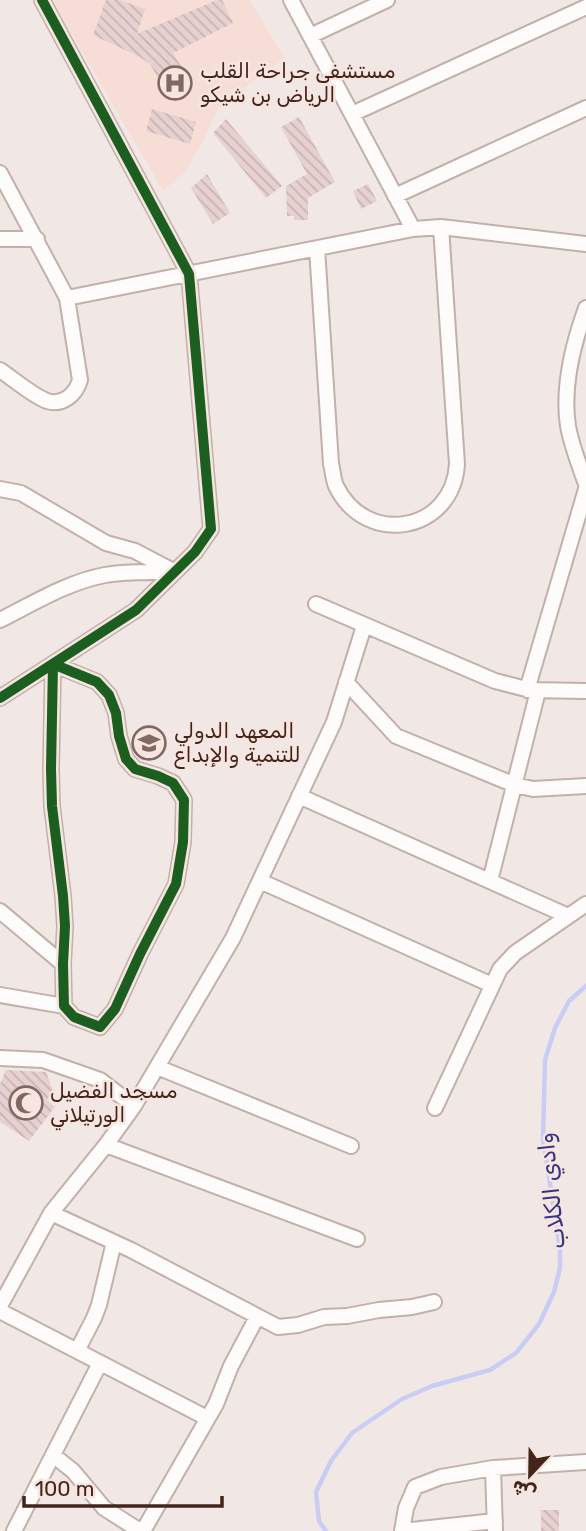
<svg xmlns="http://www.w3.org/2000/svg" width="586" height="1531" font-family="Rubik,Cairo,sans-serif">
<style>
.built{fill:#f6ded7}
.lines{fill:none;stroke-linecap:round;stroke-linejoin:round}
.stream{stroke:#cacdf3;stroke-width:4.5}
.building{fill:url(#building-back-hatch)}
.minor-casing{stroke:#c2b0aa;stroke-width:18}
.minor{stroke:#fdfcfb;stroke-width:14}
.cycleway-casing{stroke:#f6e5e0;stroke-width:15}
.cycleway{stroke:#1b5e20;stroke-width:10}
.labels{text-anchor:middle;stroke-width:5;stroke-linejoin:round;paint-order:stroke}
.poi-label{font-size:21px;fill:#44251c;stroke:#f6e5e0;text-anchor:start}
.water-label{font-size:23px;font-style:italic;fill:#363683;stroke:#f6e5e0}
</style>
<defs>
<pattern id="building-back-hatch" width="6" height="6" patternUnits="userSpaceOnUse" patternTransform="scale(1.75)"><rect width="6" height="6" fill="#e6d1d0"/><path d="M-1 5l2 2M0 0l6 6M5-1l2 2" fill="none" stroke="#c6b3b2"/></pattern>
</defs>
<rect width="100%" height="100%" fill="#f1e8e5"/>
<path class="built" d="M52 0H250L284 57 218 109 202 143 186 171 163 191Z"/>
<g class="lines">
<path class="stream" d="M326 1531 319 1521 316 1492 331 1461 352 1433 402 1399 432 1386 490 1370 516 1353 539 1324 554 1292 560 1268V1249L543 1138 545 1060 555 1028 569 1001 586 986"/>
</g>
<path class="building" d="M106 0H120L145 9 137 34 217 0H222L233 23 173 53 193 85 168 95 150 64 138 56 93 35Z
M152 109 196 122 190 144 146 131Z
M299 117 335 182 308 198V220H294V216H287L286 186 307 174 281 127Z
M226 119 282 186 266 198 213 133Z
M207 174 230 213 213 224 191 188Z
M368 184 377 201 361 209 353 191Z
M6 1070 46 1072 53 1091 47 1100 55 1107 29 1141 0 1122V1084Z
M541 1510H559V1531H541Z"/>
<g class="lines">
<defs>
<path id="minor" d="M291 0 413 229
M310 36 387 0
M352 114 586 7
M0 173 67 298 80 380C76 394 63 406 47 401 33 396 12 378 0 370
M395 196 586 108
M0 239H37
M317 248 331 464C333 471 333 479 336 486 366 548 453 532 457 464L441 227
M67 298 413 229 441 227 586 244
M586 308C573 344 562 387 568 426 571 443 580 468 586 484
M0 489 21 493 106 543 135 551 175 572
M316 604 495 681 530 690 586 691
M0 620C34 603 68 582 105 575 126 571 149 572 170 572
M53 664 97 682 109 695 116 713 119 736 126 759 135 769 158 776 173 783 184 800 183 842 176 884 140 954 115 1009 100 1027 74 1017 64 1006 63 964 65 926 63 896 52 806 51 769Z
M346 682 396 736 515 785 533 789 586 786
M527 690 586 489
M0 698 136 610 195 552 211 529 189 274 42 0
M299 796 568 916
M260 881 492 985
M490 881 538 691
M0 911 63 964
M0 995 64 1006
M0 1058 43 1060 100 1080 134 1106
M157 1067 351 1146
M435 1108 500 969 515 953 586 904
M106 1145 357 1239
M51 1213 131 1250 278 1327 298 1325 324 1317 347 1316 379 1310 412 1307 434 1302
M0 1306 51 1213 106 1145 134 1106 233 938 334 722 364 626
M0 1311 207 1418
M77 1351 94 1318 99 1305 114 1242
M53 1455 73 1471 104 1508 140 1531
M493 1468 495 1531
M14 1531 100 1363
M143 1531 216 1404 231 1366 257 1317
M402 1531 406 1508 415 1487 441 1477 493 1468 586 1462
M402 1531 495 1521"/>
</defs>
<use href="#minor" class="minor-casing"/>
<use href="#minor" class="minor"/>
<defs>
<path id="cycleway" d="M53 664 97 682 109 695 116 713 119 736 126 759 135 769 158 776 173 783 184 800 183 842 176 884 140 954 115 1009 100 1027 74 1017 64 1006 63 964 65 926 63 896 52 806 51 769Z
M0 698 136 610 195 552 211 529 189 274 42 0"/>
</defs>
<use href="#cycleway" class="cycleway-casing"/>
<use href="#cycleway" class="cycleway"/>
</g>
<defs>
<symbol id="hospital-ring" viewBox="-11 -11 22 22"><circle r="9.5" fill="#f6e5e0" stroke="#816962" stroke-width="1.5"/><path d="M-5-5h3v3.5h4V-5h3V5h-3V1.5h-4V5h-3Z" fill="#816962"/></symbol>
<symbol id="school-ring" viewBox="-11 -11 22 22"><circle r="9.5" fill="#f6e5e0" stroke="#816962" stroke-width="1.5"/><path d="M0-5L7-2L0 1L-7-2ZM-4 1L0 2.5L4 1V4Q0 6-4 4Z" fill="#816962"/></symbol>
<symbol id="mosque-ring" viewBox="-11 -11 22 22"><circle r="9.5" fill="#f6e5e0" stroke="#816962" stroke-width="1.5"/><path d="M3.5-4.9A6 6 0 1 0 3.5 4.9A5 5 0 1 1 3.5-4.9Z" fill="#816962"/></symbol>
</defs>
<g fill-rule="evenodd">
<use href="#hospital-ring" x="156" y="64" width="38" height="38"/>
<use href="#school-ring" x="130" y="724" width="38" height="38"/>
<use href="#mosque-ring" x="7" y="1084" width="38" height="38"/>
</g>
<g class="labels">
<g class="poi-label">
<text x="200" y="78">مستشفى جراحة القلب<tspan x="200" dy="24">الرياض بن شيكو</tspan></text>
<text x="174" y="738">المعهد الدولي<tspan x="174" dy="24">للتنمية والإبداع</tspan></text>
<text x="50" y="1098">مسجد الفضيل<tspan x="50" dy="24">الورتيلاني</tspan></text>
</g>
<g class="water-label">
<text transform="translate(551 1191) rotate(-96)" y="8">وادي الكلاب</text>
</g>
</g>
<g transform="translate(530 1475) rotate(202)" stroke="#f6e5e0" stroke-width="5" paint-order="stroke">
<path d="M0-5L12 26L0 18L-12 26Z" fill="#44251c"/>
<text y="-10" font-size="19" font-weight="bold" text-anchor="middle" fill="#44251c">ش</text>
</g>
<path d="M24 1496v10h198v-10" fill="none" stroke="#44251c" stroke-width="3.5"/>
<text x="35" y="1496" font-size="21" fill="#44251c" stroke="#f6e5e0" stroke-width="5" paint-order="stroke">100 m</text>
</svg>
